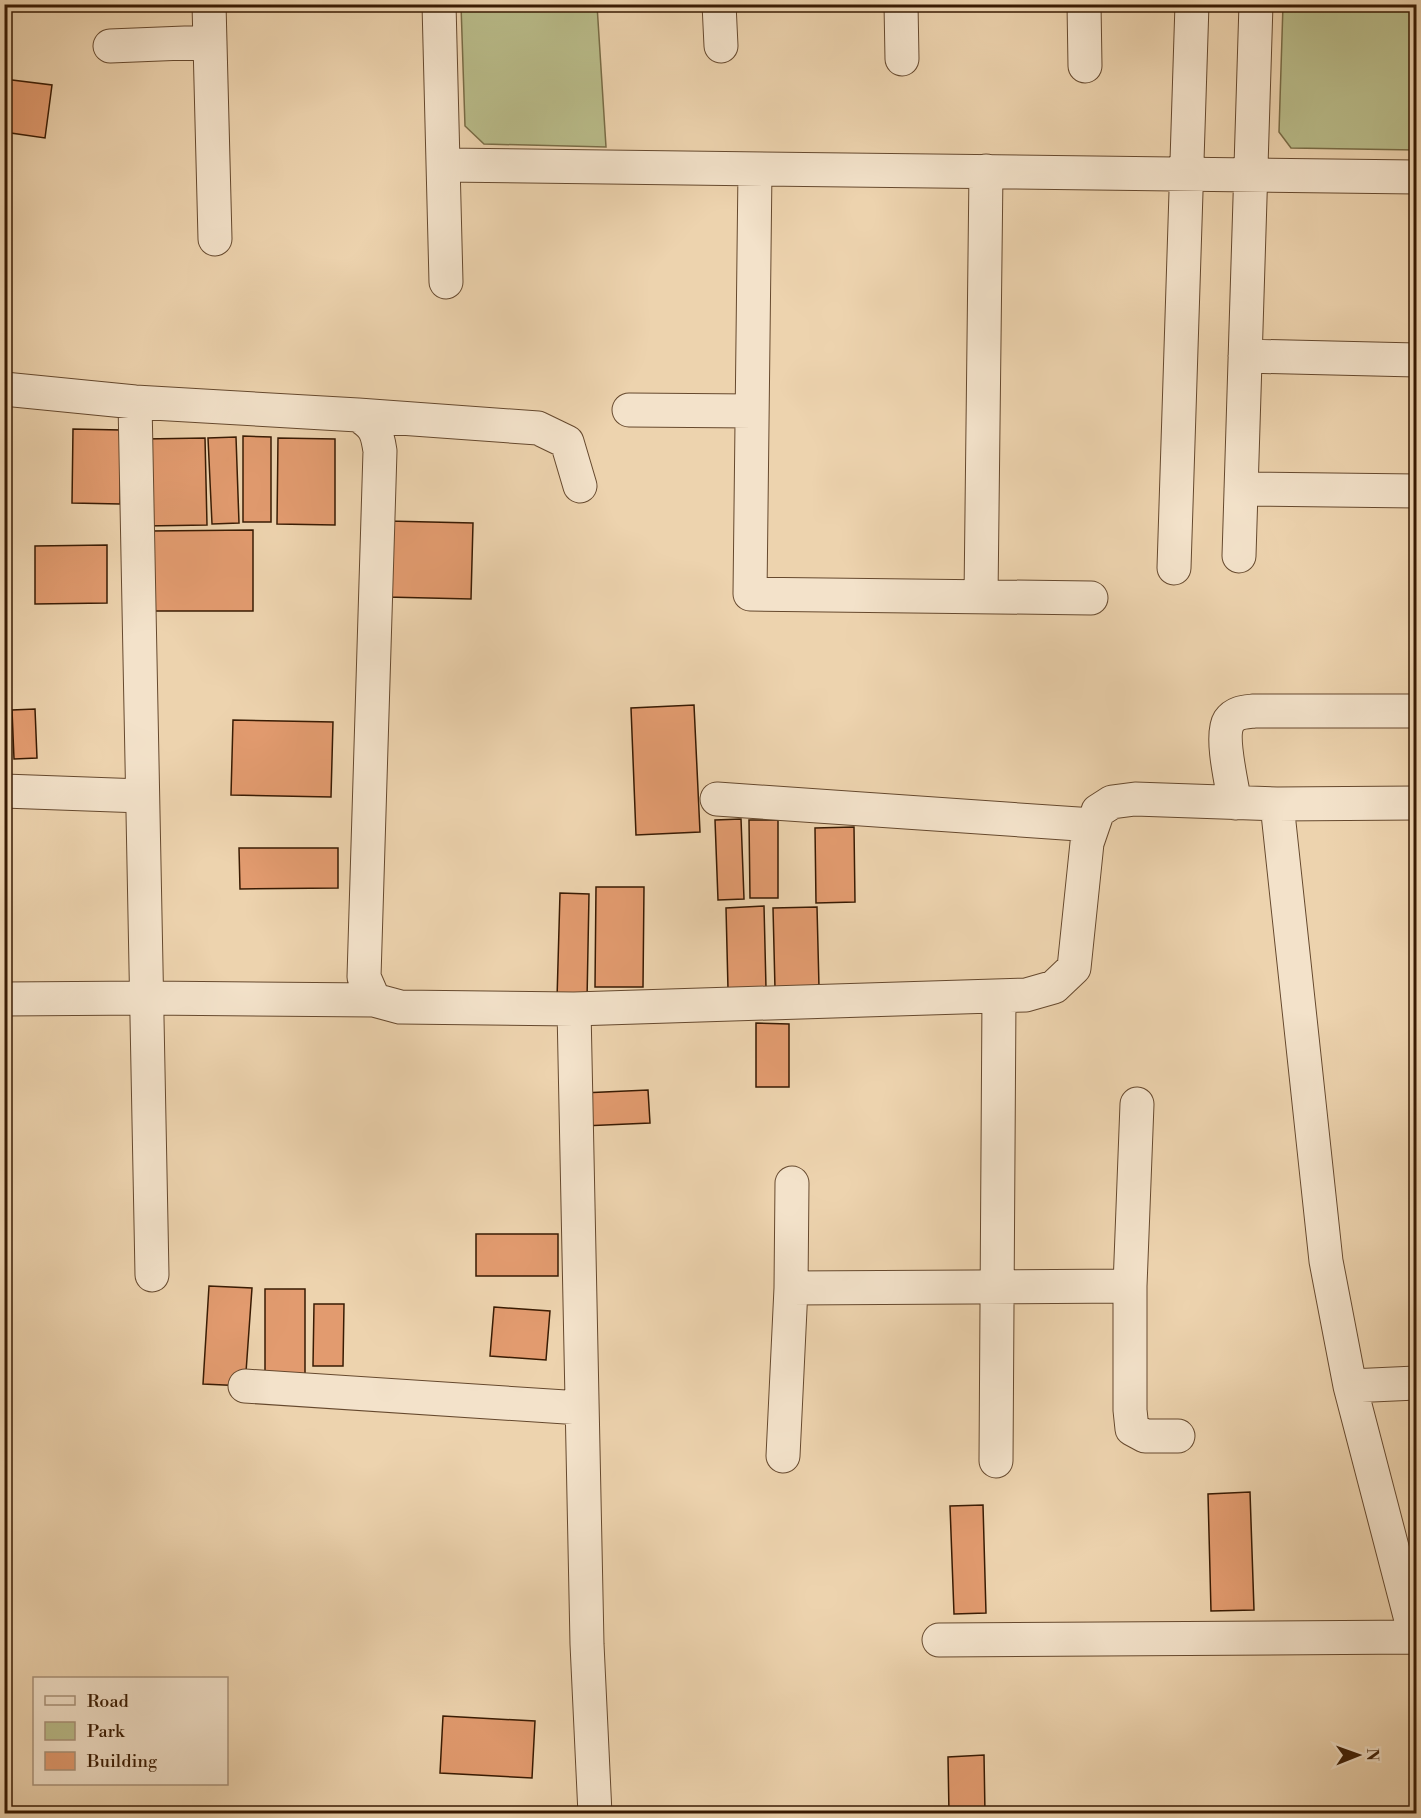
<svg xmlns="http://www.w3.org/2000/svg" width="1421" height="1818" font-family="'Libre Bodoni',serif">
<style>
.green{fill:#b9bc8a;stroke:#796c46;stroke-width:1.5}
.building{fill:#e29b6f;stroke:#391b03;stroke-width:1.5}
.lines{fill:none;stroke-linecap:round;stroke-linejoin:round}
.street-casing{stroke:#66492e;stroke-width:35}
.street{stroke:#f3e2ca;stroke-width:33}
</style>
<rect width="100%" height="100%" fill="#edd3ae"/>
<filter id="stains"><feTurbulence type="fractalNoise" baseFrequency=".00333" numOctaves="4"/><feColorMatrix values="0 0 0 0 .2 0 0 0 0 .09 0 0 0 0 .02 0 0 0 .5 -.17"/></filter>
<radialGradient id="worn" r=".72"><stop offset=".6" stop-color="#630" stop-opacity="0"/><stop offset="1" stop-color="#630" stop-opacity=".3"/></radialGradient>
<path class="green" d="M461 5H597L606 147 484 144 465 126Z
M1283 5H1416V150L1291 148 1279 132Z"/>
<path class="building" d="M4 79 52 85 45 138 4 132Z
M73 429 121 430 120 504 72 503Z
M243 436 271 437V522H243Z
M236 437 239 523 212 524 208 438Z
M205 438 207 525 145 526 144 439Z
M278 438 335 439V525L277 524Z
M387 521 473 523 471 599 386 597Z
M253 530V611H150V531Z
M107 545V603L35 604V546Z
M694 705 700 832 636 835 631 708Z
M35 709 37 758 14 759 12 710Z
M233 720 333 722 331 797 231 795Z
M741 819 744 899 718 900 715 820Z
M749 820H778V898H750Z
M854 827 855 902 816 903 815 828Z
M239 848H338V888L240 889Z
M596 887H644L643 987H595Z
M560 893 589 894 587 1000 557 999Z
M764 906 766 988 728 989 726 908Z
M817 907 819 987 775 989 773 908Z
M756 1023 789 1024V1087H756Z
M648 1090 650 1123 583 1126 582 1093Z
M476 1234H558V1276H476Z
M209 1286 252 1288 245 1386 203 1384Z
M265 1289H305V1380H265Z
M314 1304H344L343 1366H313Z
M494 1307 550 1311 546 1360 490 1356Z
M1250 1492 1254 1610 1211 1611 1208 1494Z
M983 1505 986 1613 954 1614 950 1506Z
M443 1716 535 1721 532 1778 440 1773Z
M984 1755 985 1814H949L948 1757Z"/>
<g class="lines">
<defs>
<path id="street" d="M209 4 215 239
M439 4 446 282
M719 4 721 46
M901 4 902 59
M1084 4 1085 66
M110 46 210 42
M443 165 1416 177
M755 169 750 594 1091 598
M1245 356 1416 360
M4 389 135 402 358 415C375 426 377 431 380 451L364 977 374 1000 400 1007 574 1009 1026 995 1054 987 1074 968 1087 843 1098 811 1112 802 1135 799 1277 804 1416 803
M135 402 152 1275
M629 410 752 411
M358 415 538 428 567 442 580 486
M1241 489 1416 491
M1239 556 1256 4
M1174 568 1192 4
M981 597 986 171
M4 791 142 796
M717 799 1093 825
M1235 803C1232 786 1220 735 1229 721 1235 712 1245 712 1254 711H1416
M1277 804 1326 1261 1350 1386 1416 1639
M4 999 146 998 374 1000
M574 1009 587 1644 595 1814
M1137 1104 1130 1286V1410L1132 1429 1145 1436H1178
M791 1288 1130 1286
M245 1386 581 1408
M1350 1386 1416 1383
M783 1456 791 1288 792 1183
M996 1461 999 996
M939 1640 1416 1637"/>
</defs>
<use href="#street" class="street-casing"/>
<use href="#street" class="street"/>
</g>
<rect width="1421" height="1818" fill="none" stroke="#edd3ae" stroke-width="24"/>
<rect x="6" y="6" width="1409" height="1806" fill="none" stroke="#391b03" stroke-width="3"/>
<rect x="12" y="12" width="1397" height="1794" fill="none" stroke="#391b03" stroke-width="1.5"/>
<rect x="33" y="1677" width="195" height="108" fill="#f3e2ca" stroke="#a9927a" stroke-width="1.5"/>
<rect x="45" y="1696" width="30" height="9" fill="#f3e2ca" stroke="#a9927a" stroke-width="1.5"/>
<text x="87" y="1707" font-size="18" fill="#391b03">Road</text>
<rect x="45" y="1722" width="30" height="18" fill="#b9bc8a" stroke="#a9927a" stroke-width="1.5"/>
<text x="87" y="1737" font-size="18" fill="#391b03">Park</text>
<rect x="45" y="1752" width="30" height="18" fill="#e29b6f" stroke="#a9927a" stroke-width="1.5"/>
<text x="87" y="1767" font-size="18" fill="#391b03">Building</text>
<g transform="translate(1358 1755) rotate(89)" stroke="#f3e2ca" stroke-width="4.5" paint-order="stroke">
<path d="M0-4.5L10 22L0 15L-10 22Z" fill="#391b03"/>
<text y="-9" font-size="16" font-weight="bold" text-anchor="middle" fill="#391b03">N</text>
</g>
<rect width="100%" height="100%" filter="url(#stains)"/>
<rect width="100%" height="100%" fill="url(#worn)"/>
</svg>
